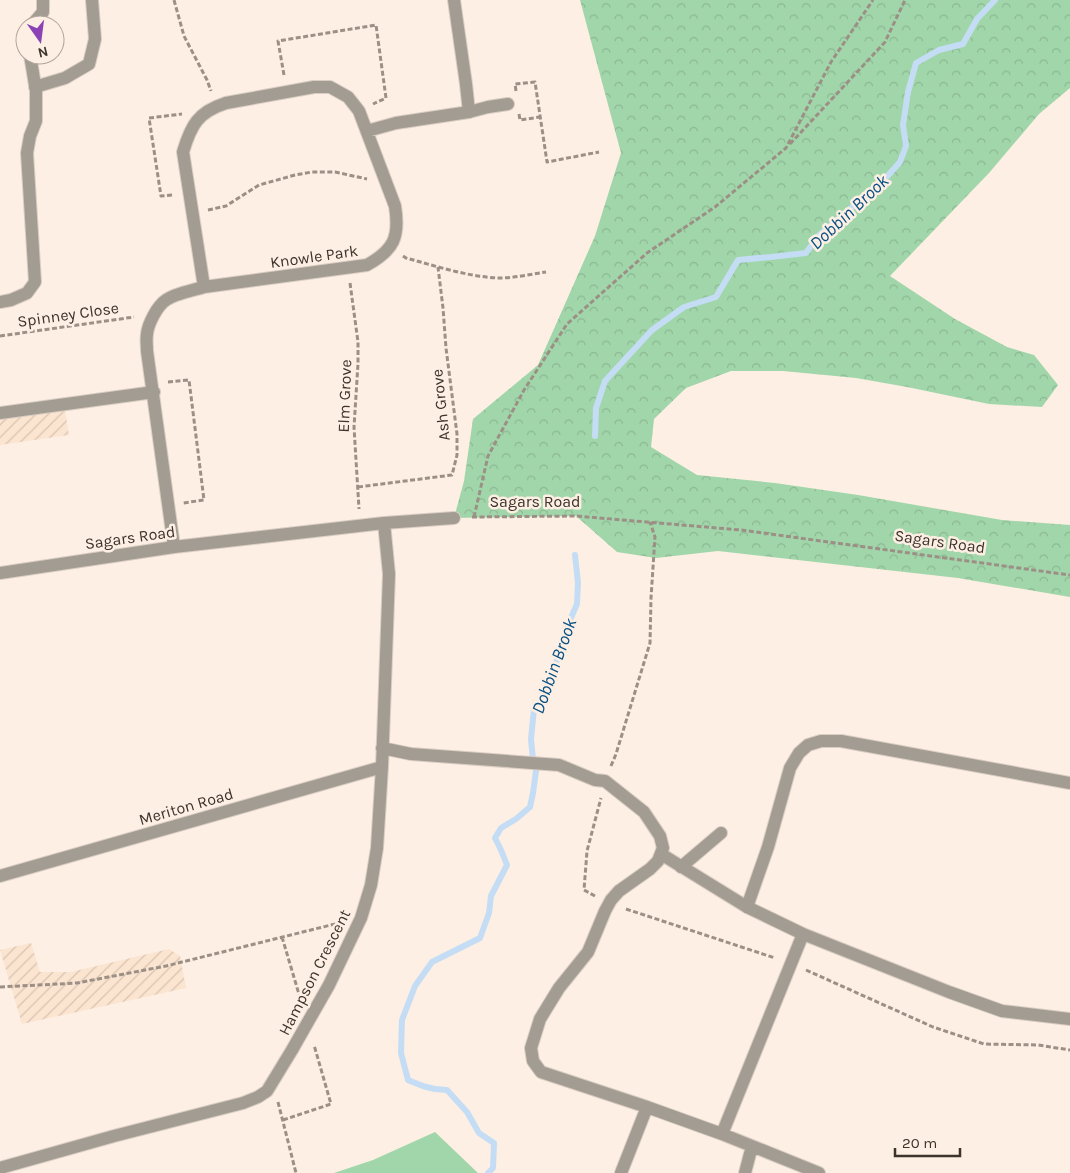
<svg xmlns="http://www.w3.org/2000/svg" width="1070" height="1173" font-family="Karla,sans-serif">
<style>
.industrial{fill:url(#industrial-furrows)}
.green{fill:#a1d6aa}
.forest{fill:url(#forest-crowns)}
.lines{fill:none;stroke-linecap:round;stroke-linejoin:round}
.stream{stroke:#c4ddf5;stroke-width:6}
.service-casing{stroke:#dacdc2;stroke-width:14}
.minor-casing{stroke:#dacdc2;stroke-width:14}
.path{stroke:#9c9086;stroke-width:3;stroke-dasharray:5 2.5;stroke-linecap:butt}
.service{stroke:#a29c92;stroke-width:12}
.minor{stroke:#a29c92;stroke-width:12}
.labels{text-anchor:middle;stroke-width:5;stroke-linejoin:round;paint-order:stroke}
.street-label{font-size:16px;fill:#3c332b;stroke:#fdefe3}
.water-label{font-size:18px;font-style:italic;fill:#085085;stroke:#fdefe3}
</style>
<defs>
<pattern id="industrial-furrows" width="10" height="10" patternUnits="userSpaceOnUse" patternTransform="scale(1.25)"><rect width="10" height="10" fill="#fbe4d0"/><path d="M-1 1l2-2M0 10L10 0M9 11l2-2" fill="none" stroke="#d8c4b3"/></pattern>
<pattern id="forest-crowns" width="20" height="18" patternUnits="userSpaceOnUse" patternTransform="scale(1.25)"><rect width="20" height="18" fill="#a1d6aa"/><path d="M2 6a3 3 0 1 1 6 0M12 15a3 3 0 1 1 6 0" fill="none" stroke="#8cb892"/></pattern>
</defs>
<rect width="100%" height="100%" fill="#fdefe3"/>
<path class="industrial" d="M63 398 69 435 0 445V407Z
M31 943 40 972H71L169 949 180 956 186 988 22 1024 0 950Z"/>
<path class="green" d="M435 1132 478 1173H334L373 1160Z"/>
<path class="forest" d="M580 0H1070V88L1039 114 989 173 890 276 955 319 1007 347 1034 355 1058 385 1042 407 989 404 907 387 856 378 783 371H731L686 388 654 419 651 447 697 475 775 483 858 495 1002 520 1070 525V597L958 578 718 551 656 558 617 552 576 516 454 518 464 481 473 419 538 365 595 236 621 153Z"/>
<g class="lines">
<path class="stream" d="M595 436 596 408 605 381 652 330 684 307 716 297 738 260 771 257 806 253 818 236 884 180 900 162 906 146 903 125 908 92 916 63 939 50 963 44 977 19 995 0
M488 1173 493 1168 494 1143 479 1133 467 1112 447 1090C432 1090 422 1086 408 1080L401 1053 402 1020 415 986 432 962 480 938 489 913 491 896 507 865 501 850 495 838 501 828 516 819 530 807 533 793 536 771 533 760 531 739 534 709 545 694 552 677 566 629 577 604 578 583 575 555"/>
<defs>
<path id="service" d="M454 0 466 84 469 112
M32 25 43 12V0
M35 87 65 78 89 64 95 39 92 0
M0 302 11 300 27 293 35 282 27 153 30 136 36 121V91L30 55
M0 413 154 392
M681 867 721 833
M747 907 768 847 790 768 799 753 808 745 821 741H841L1070 783"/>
<path id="minor" d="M367 131 396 123 469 112 488 107 508 104
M174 547 147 351C147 345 146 340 147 334 148 324 157 306 166 300 176 293 191 291 204 287L183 152C191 125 198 112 226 103L314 87H330L348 97 359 111 395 206C400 237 394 250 367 265L204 287
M0 573 174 547 384 523 454 518
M382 748 411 754 559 765 595 780 605 781 644 812 660 836 663 848 658 861 650 869 619 891 611 900 605 911 588 952 559 988 540 1019 531 1048 533 1061 541 1072 647 1107 722 1134 819 1173
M661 854 747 907 803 934 949 992 1002 1011 1070 1019
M0 876 382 767
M722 1134 803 934
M0 1168 114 1136 243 1103 258 1097 267 1091 292 1050 329 985 361 918 371 885 377 848 382 767 389 574 384 523
M621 1173 647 1107
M745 1173 752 1146"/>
</defs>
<use href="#service" class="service-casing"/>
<use href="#minor" class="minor-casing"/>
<path class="path" d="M174 0 184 36 207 80 211 91
M284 75 278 41 376 25 386 98 373 104
M516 91 515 84 535 82 547 162 599 152
M519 114 520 120 540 117
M790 144 885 42 905 0
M172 195 161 196 149 118 182 114
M208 210 226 206 259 185 295 175 312 172H335L367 179
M403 256 406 258C436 266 468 277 500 278 515 278 531 274 546 272
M350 283 358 342V364L354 427 359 509
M0 336 134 317
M168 382 189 380 204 500 183 503
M358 487 452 475 457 455V434L446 348 443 308 438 267
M472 517 576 516 741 530 1070 575
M474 517 488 456 524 390 567 324 647 253 715 207 786 148 831 62 873 0
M611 766 616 754 650 643 651 598 655 537 650 522
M595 896 584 890 587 851 601 798
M626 909 775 958
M282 937 301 1001
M806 970 933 1027 984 1044 1038 1045 1070 1050
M0 987 77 983 166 966 339 923
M278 1102 296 1173
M283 1120 331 1104 314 1045"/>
<use href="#service" class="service"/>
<use href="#minor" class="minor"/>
</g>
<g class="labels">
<g class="street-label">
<text transform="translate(314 256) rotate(-8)" y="6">Knowle Park</text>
<text transform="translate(68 314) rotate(-8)" y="6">Spinney Close</text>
<text transform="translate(344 396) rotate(-88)" y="6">Elm Grove</text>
<text transform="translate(440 405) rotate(-96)" y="6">Ash Grove</text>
<text x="535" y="507">Sagars Road</text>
<text transform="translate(130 537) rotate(-8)" y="6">Sagars Road</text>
<text transform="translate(940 541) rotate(8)" y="6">Sagars Road</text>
<text transform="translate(186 806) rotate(-16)" y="6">Meriton Road</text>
<text transform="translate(314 972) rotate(-63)" y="6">Hampson Crescent</text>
</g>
<g class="water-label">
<text transform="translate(849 212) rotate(-43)" y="6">Dobbin Brook</text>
<text transform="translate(554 666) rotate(-70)" y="6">Dobbin Brook</text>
</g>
</g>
<g transform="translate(40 40) rotate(166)"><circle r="24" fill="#fdefe3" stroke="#b0a499"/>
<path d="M0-4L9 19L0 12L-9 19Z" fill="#8a42b5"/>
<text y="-8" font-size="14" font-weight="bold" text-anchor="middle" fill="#3c332b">N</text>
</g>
<path d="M895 1148v8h65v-8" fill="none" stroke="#3c332b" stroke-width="2.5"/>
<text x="902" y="1148" font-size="15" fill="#3c332b" stroke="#fdefe3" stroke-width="4" paint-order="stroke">20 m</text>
</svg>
